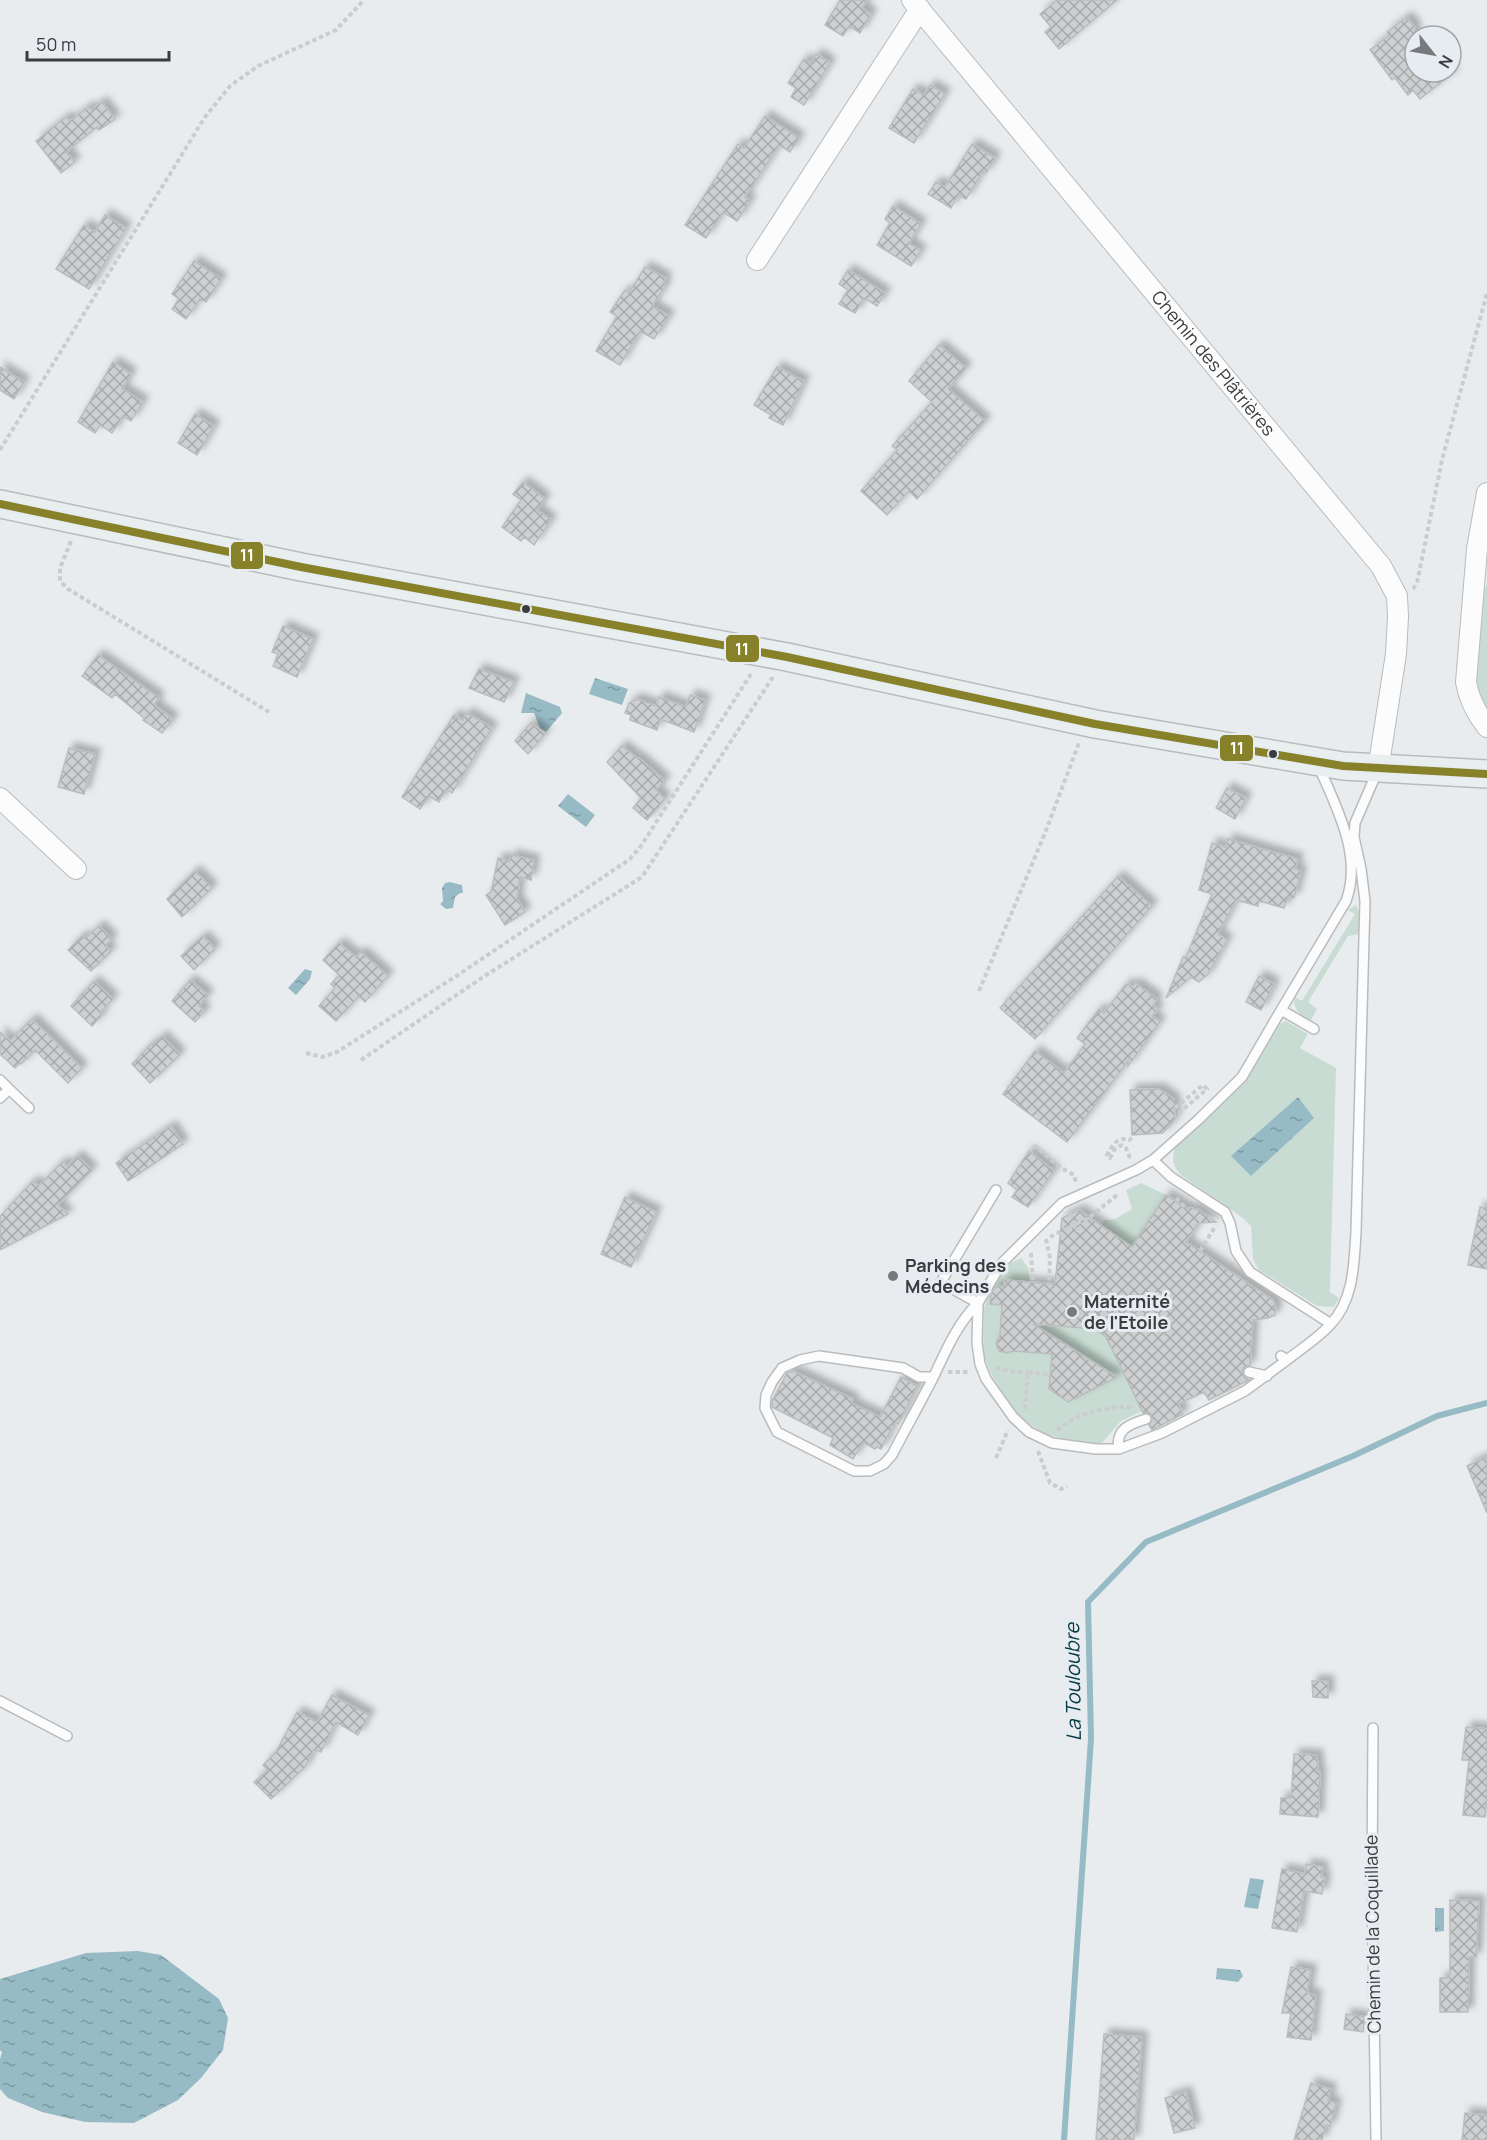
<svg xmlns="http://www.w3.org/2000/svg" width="1487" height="2140" font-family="Manrope,sans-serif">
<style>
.grass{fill:#c9dcd3}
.water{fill:url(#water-ripples)}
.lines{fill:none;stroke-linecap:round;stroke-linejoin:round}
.stream{stroke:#96bbc5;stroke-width:6}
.building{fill:url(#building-cross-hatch);stroke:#babdbe;stroke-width:1.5;filter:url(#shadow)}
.service-casing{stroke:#b9bbbd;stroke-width:12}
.minor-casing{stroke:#b9bbbd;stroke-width:22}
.secondary-casing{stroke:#b9bbbd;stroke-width:30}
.path{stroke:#cbcccd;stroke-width:4;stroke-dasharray:4.5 3;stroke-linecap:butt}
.service{stroke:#fcfcfc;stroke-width:9}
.minor{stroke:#fcfcfc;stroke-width:20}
.secondary{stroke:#e9efef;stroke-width:27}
.bus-1-casing{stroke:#e6ecf1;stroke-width:12}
.bus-1{stroke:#87812a;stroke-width:8}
.bus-dot{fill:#3a3c3d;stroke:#e6ecf1;stroke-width:2}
.poi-dot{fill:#777a7b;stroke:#e6ecf1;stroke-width:2}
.labels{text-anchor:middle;stroke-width:6;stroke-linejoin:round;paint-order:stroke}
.street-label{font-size:18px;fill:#3a3c3d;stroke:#e6ecf1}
.poi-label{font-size:18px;font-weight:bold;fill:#3a3c3d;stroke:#e6ecf1;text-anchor:start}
.water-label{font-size:20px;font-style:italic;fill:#083a44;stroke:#e6ecf1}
.line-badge{stroke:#e6ecf1;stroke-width:2}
.badge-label{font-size:16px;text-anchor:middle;font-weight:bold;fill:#fff}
</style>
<defs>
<pattern id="water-ripples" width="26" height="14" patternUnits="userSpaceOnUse" patternTransform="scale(1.5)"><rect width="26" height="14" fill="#96bbc5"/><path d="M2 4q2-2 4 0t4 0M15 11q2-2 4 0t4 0" fill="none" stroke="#7b99a1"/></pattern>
<pattern id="building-cross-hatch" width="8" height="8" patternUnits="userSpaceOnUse" patternTransform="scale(1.5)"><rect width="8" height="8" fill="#cdcfd1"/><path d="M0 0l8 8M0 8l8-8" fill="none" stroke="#a7a9ab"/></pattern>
<filter id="shadow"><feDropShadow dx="5.5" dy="-5.5" stdDeviation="3" flood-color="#0004"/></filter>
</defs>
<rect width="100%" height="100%" fill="#e9ecee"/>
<path class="grass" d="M1487 585V715L1475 693 1481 594Z
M1356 905 1360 915 1359 934 1348 936 1308 1002 1317 1009 1311 1020C1301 1017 1295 1011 1294 1001L1295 997 1302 1001 1355 914 1348 910Z
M1286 1021 1308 1034 1300 1048 1336 1068 1330 1292 1339 1298 1334 1307 1317 1306 1259 1270 1253 1259 1251 1226 1244 1219 1181 1175C1172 1165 1172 1159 1175 1147L1246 1081 1280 1024Z
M1141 1183 1166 1195 1132 1247 1101 1225 1104 1220 1115 1219 1132 1209 1126 1190Z
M1021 1258 1029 1269V1282L1004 1281 1001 1321 1003 1330 997 1340V1347L1003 1353 1013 1351 1026 1324 1095 1329 1106 1337 1142 1411 1121 1421 1101 1444H1079L1043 1433 1019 1417 992 1376 983 1354 984 1309 989 1288 1009 1264Z"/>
<path class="water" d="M595 678 628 689 622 705 589 694Z
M526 693 560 707 562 713 546 732 540 728 534 713H521Z
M568 794 595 815 586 827 558 806Z
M450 882 462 885 463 893H460L455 897 453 908 446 909 440 904 443 901 442 888 445 883Z
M305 969 312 971 310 979 296 995 288 988Z
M1298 1097 1314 1118 1251 1176 1231 1156Z
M1250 1878 1264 1880 1258 1909 1244 1907Z
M1435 1908H1444V1931L1435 1932Z
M138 1951 161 1955 219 1999 228 2018 223 2050 201 2078 178 2100 134 2123 85 2122 42 2112 8 2098 0 2089V2059L2 2052 0 2050V1979L86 1953Z
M1217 1968 1240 1970 1243 1976 1238 1982 1216 1979Z"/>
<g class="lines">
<path class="stream" d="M1064 2140 1091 1739 1088 1602 1146 1542 1353 1456 1437 1416 1487 1403"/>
</g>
<path class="building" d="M840 0H867L862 8 871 14 860 33 849 26 843 36 825 25Z
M1057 0H1117L1059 49 1045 32 1051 27 1040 14Z
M1407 17 1415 28V72H1454L1420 99 1413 90 1408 95 1395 78 1392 80 1370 50 1389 35 1387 32Z
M816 54 830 63 804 105 791 97 796 88 788 83 804 59 811 63Z
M930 85 945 94 914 143 889 128 913 89 924 95Z
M102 102 115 119 99 130 97 127 66 152 75 162 61 173 36 141 66 117 70 121 88 107 91 110Z
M765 116 799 138 790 152 779 145 745 197 750 201 737 221 723 212 706 238 685 225 738 144 744 148Z
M972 144 995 158 986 173 983 171 966 199 958 195 951 208 928 194 936 182 945 187Z
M893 206 921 224 909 243 921 251 911 266 877 245 890 223 885 219Z
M105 215 126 228 89 289 56 269 84 225 95 232Z
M194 261 221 279 206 302 200 299 186 319 172 309 179 299 172 294Z
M645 267 666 278 663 284 666 285 652 306 669 316 654 339 640 331 620 365 596 351 617 316 610 312 625 290 629 293Z
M848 270 885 293 877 306 864 298 855 313 839 304 848 290 839 284Z
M939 345 966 368 948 389 985 421 917 499 909 491 887 515 861 491 897 450 892 446 932 402 909 381Z
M113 362 131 374 122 389 143 402 131 421 123 416 112 433 100 425 95 433 78 422Z
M0 367 24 382 14 399 0 390Z
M777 367 804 381 783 425 769 418 771 415 754 405Z
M195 414 214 426 197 455 178 443Z
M523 482 545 499 537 510 551 520 534 545 524 537 521 541 502 527 521 500 513 494Z
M283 626 313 639 297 677 273 666 278 654 272 652Z
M98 655 159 698 154 705 173 719 162 733 143 720 145 719 115 694 112 698 82 676Z
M479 669 514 682 504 702 469 688Z
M690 695 705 700 694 732 660 719 657 730 630 720 631 715 625 713 629 703 637 699 656 706 659 697 686 707Z
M467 713 492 728 452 793 446 789 439 802 429 796 420 809 402 797 454 715 463 720Z
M531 723 545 734 528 754 515 741Z
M622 746 638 759 639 758 665 781 656 790 665 799 647 820 633 808 641 798 607 762Z
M69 748 95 754 84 794 58 787Z
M1227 788 1246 798 1235 819 1216 808Z
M1228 839 1298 859 1295 869 1301 871 1294 898 1288 897 1284 908 1259 901 1258 906 1236 900 1218 934 1227 940 1208 974 1199 982 1191 977 1166 998 1183 957H1186L1212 894 1199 890 1212 843 1226 847Z
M511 855 534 860 531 880 520 877 517 899 525 912 505 925 486 895 491 892 498 858 510 861Z
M195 871 212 888 182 917 167 899Z
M1118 876 1152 906 1035 1039 1000 1008Z
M99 926 112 939 105 946 111 951 91 971 68 950 82 936 85 939Z
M203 936 215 949 194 970 181 956Z
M339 943 356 957 361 952 388 976 365 1002 359 996 336 1021 319 1006 335 988 331 984 339 975 323 960Z
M1259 976 1274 984 1261 1010 1246 1002Z
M190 980 208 995 199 1006 205 1011 195 1022 172 1001Z
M94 981 113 999 100 1013 102 1015 92 1026 71 1006Z
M1135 983 1157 999 1153 1005 1158 1009 1152 1016 1160 1022 1128 1066V1061L1067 1142 1003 1094 1035 1051 1064 1073 1085 1044 1077 1038 1099 1009 1104 1013 1126 984 1132 987Z
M32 1019 82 1068 68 1083 35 1050 21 1064 20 1063 15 1068 0 1054V1032L10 1041Z
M162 1036 180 1055 150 1083 132 1064 152 1043 153 1045Z
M1159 1089 1174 1099 1175 1119 1163 1133 1132 1135 1130 1090Z
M171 1126 183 1144 128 1181 116 1163Z
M1029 1151 1054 1171 1028 1207 1012 1197 1017 1190 1008 1183Z
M77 1156 92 1170 58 1205 68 1214 0 1250V1216L33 1181 39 1186 62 1162 67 1166Z
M1166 1195 1187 1208 1197 1209 1216 1222 1198 1223 1186 1242 1270 1298 1274 1301 1276 1308 1275 1315 1268 1318 1253 1320 1250 1365 1244 1367 1242 1371 1244 1377 1249 1380 1209 1400 1204 1392 1178 1404 1183 1414 1152 1430 1149 1425 1152 1421V1416L1148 1413H1143L1106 1337 1095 1329 1033 1324 1117 1377 1068 1402 1049 1389 1052 1354 1013 1351 1007 1353 999 1351 996 1344 1000 1335 1002 1305 990 1304 991 1294 995 1287 1004 1286V1280L1055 1284 1062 1218 1079 1210 1132 1247Z
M625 1197 656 1212 631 1267 601 1254Z
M1480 1207 1487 1208V1269L1468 1265Z
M793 1371 853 1399 851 1403 880 1417 901 1377 917 1386 898 1424 895 1422 881 1449 877 1447 875 1449 863 1442 853 1459 830 1445 833 1438 772 1407V1401L787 1373Z
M1487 1457V1513L1467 1466Z
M1312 1681H1328V1698L1313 1697Z
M332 1695 369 1715 358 1735 336 1722 321 1752 314 1749 305 1767 271 1799 254 1782 268 1770 263 1765 276 1752 297 1712 317 1722Z
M1466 1727 1487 1729V1794L1485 1817 1463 1815 1469 1760H1462Z
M1294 1754 1317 1755 1318 1771H1320L1318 1817 1280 1814 1281 1798H1291Z
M1306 1864 1323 1867 1321 1877H1325L1322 1894 1304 1891 1297 1932 1272 1928 1282 1869 1305 1874Z
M1450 1900 1479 1901 1476 1957H1469L1468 2012H1440V1978H1450Z
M1291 1967 1311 1970 1307 1993 1316 1995 1311 2040 1287 2037 1291 2013H1282Z
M1346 2014 1365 2017 1363 2032 1344 2029Z
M1104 2034 1142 2037 1134 2140H1096Z
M1311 2083 1331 2089 1328 2101 1336 2103 1330 2127 1326 2125 1322 2140H1294Z
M1186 2092 1195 2128 1174 2133 1165 2098Z
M1465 2113 1487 2115V2140H1462Z"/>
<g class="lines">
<defs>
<path id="service" d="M1281 1010 1242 1077 1198 1120 1153 1160 1136 1170 1062 1203 1001 1264 978 1303 977 1343 980 1364 986 1379 1013 1417 1029 1432 1052 1443 1096 1449H1119L1162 1433 1245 1391 1287 1360
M1314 1029 1281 1010 1346 901C1363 856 1336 806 1318 765
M0 1080 9 1089 0 1098
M9 1089 29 1108
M1153 1160 1171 1177 1225 1212 1230 1223 1236 1251 1250 1272 1331 1324
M941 1282 996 1190
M1281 1356 1287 1360C1301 1349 1318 1338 1330 1325 1354 1300 1354 1264 1356 1232L1365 901 1361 869 1354 837 1355 823 1377 772
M1249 1372 1267 1376
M933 1377H919L903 1368 819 1356 800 1360 782 1368 772 1382 766 1395 765 1408 777 1432 854 1471H870L884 1464 892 1455C905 1430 919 1405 932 1380 945 1353 956 1325 978 1303L953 1289
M1119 1449C1115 1429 1130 1424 1146 1419
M0 1701 67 1736
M1373 1728 1372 1880 1376 2140"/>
<g id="minor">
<path id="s1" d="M912 0 1381 566 1397 596 1398 617 1396 654 1378 770"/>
<path d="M757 260 920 9"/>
<path d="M1487 493 1477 549 1466 682C1469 700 1476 713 1487 727"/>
<path d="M0 798 76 869"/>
</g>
<path id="secondary" d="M0 504 301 567 787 657 1095 724 1343 766 1487 774"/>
</defs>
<use href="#service" class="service-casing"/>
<use href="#minor" class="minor-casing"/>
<use href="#secondary" class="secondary-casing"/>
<path class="path" d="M0 450 205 117 230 86 258 66 336 30 364 0
M71 541 60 568V581L68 589 269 712
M1413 589 1417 583 1442 460 1487 293
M979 991 1045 833 1079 743
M306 1053 322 1057 337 1052 458 975 630 859 641 846 751 674
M361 1060 483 977 642 877 773 677
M1175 1108 1203 1085 1207 1089 1180 1112 1183 1116
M1034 1145 1060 1167 1074 1175 1076 1183
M1130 1158 1126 1148 1122 1145 1115 1149 1110 1158 1107 1155C1112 1146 1117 1136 1129 1140L1132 1138
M1176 1198 1185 1207
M1070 1214 1078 1231
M1050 1237 1090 1217 1117 1195
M1046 1239 1050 1258 1049 1284
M1200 1251 1216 1225
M1031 1253 1033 1282
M996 1368 1016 1372H1028
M948 1372H970
M1025 1409 1028 1372 1050 1375
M1057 1430C1079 1413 1102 1407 1130 1407L1131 1410
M1038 1451 1050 1483 1061 1489 1067 1486
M996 1458 1008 1430"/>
<use href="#service" class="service"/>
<use href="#minor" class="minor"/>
<use href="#secondary" class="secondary"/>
<defs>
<path id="bus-1" d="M0 504 301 567 787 657 1095 724 1343 766 1487 774"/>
</defs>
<use href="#bus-1" class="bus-1-casing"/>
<use href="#bus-1" class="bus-1"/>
</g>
<g class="bus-dot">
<circle cx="526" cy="609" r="5"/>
<circle cx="1273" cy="754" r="5"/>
</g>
<g class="poi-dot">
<circle cx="893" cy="1276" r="6"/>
<circle cx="1072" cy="1312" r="6"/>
</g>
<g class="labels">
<g class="street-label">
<text dy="6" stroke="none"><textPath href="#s1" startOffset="472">Chemin des Plâtrières</textPath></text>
<text transform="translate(1373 1934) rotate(-91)" y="6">Chemin de la Coquillade</text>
</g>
<g class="poi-label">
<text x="905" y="1272">Parking des<tspan x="905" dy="21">Médecins</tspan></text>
<text x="1084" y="1308">Maternité<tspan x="1084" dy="21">de l'Etoile</tspan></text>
</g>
<g class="water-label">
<text transform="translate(1073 1682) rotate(-91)" y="7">La Touloubre</text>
</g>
</g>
<g class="line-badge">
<rect x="230" y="541" width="34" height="29" rx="6" fill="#87812a"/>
<rect x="725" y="634" width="35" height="29" rx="6" fill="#87812a"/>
<rect x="1219" y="734" width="35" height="28" rx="6" fill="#87812a"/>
</g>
<g class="badge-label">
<text x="247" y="561">11</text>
<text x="742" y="655">11</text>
<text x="1237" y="754">11</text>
</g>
<g transform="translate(1433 54) rotate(121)"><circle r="28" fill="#e6ecf1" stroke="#a1a6a9" stroke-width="1.5"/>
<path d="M0-4.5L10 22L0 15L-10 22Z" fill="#777a7b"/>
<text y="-9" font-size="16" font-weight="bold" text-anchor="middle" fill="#3a3c3d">N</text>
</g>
<path d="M27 51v9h142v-9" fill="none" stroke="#3a3c3d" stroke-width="3"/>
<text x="36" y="51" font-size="18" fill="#3a3c3d" stroke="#e6ecf1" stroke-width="4.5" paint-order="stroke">50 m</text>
</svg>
